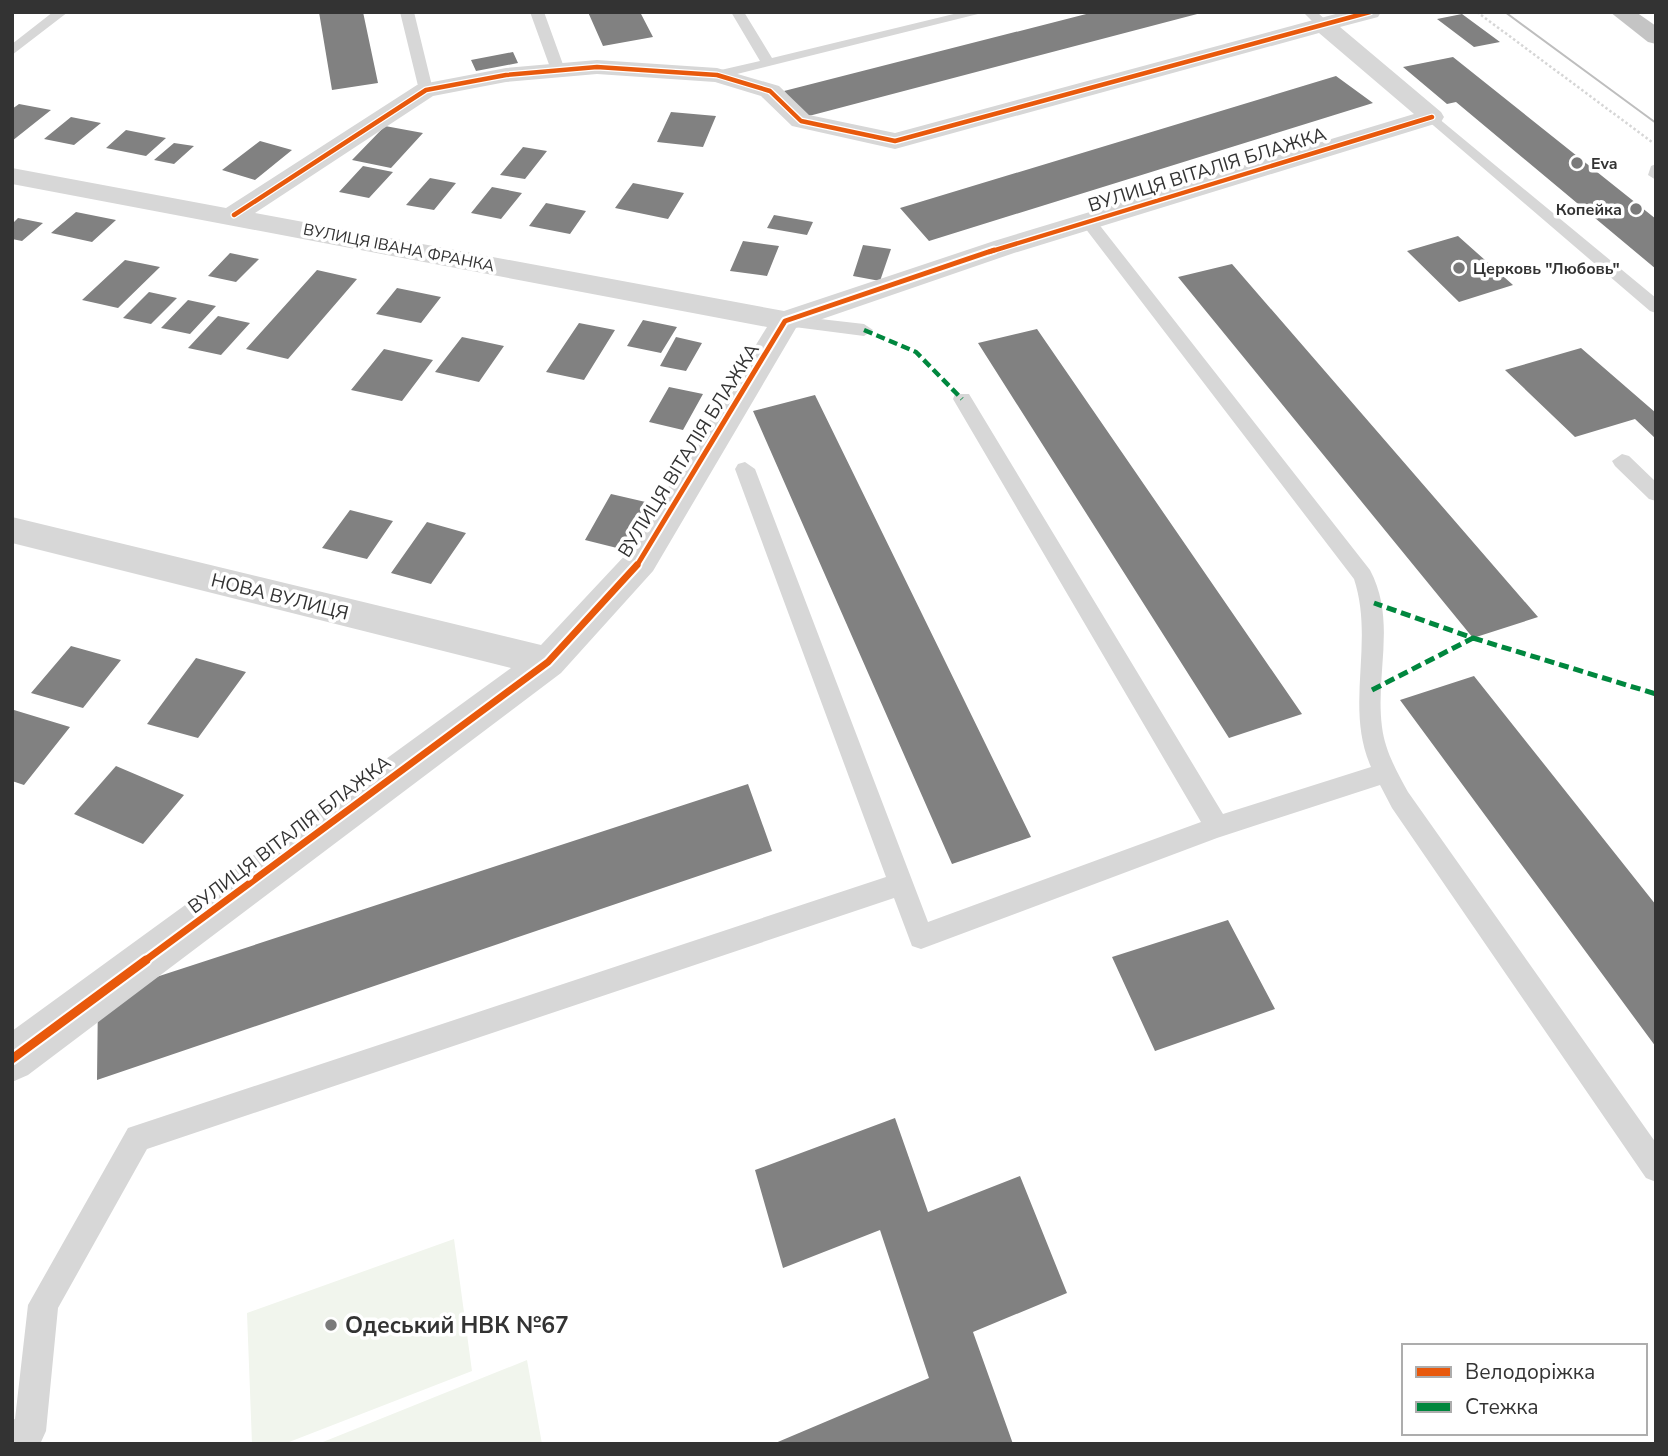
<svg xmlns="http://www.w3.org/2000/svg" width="1668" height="1456" font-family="'Nunito Sans',sans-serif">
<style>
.green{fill:#f1f5ed}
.building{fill:#818181}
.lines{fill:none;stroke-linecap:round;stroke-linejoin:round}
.path{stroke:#d6d6d6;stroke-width:2.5;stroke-dasharray:2.5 2.5;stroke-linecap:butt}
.lane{fill:#d7d7d7;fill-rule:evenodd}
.street{fill:#d7d7d7;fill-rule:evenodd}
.highway{fill:#c4c4c4;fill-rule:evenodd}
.tram{stroke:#bebebe;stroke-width:2}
.quiet-far1{stroke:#00873e;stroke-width:4.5;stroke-dasharray:9 4.5;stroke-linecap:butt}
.quiet{stroke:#00873e;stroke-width:5;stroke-dasharray:10 5;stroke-linecap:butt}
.cycleway-far3-casing{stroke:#fff;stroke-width:7}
.cycleway-far2-casing{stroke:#fff;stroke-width:9}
.cycleway-far1-casing{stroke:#fff;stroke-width:11}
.cycleway-casing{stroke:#fff;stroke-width:13}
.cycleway-far3{stroke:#e8590c;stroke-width:4.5}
.cycleway-far2{stroke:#e8590c;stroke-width:5}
.cycleway-far1{stroke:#e8590c;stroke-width:7}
.cycleway{stroke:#e8590c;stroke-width:9}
.poi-dot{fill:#7a7a7a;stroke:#fff;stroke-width:2.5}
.labels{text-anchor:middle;stroke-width:7;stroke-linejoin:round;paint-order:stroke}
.far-poi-label{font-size:16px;font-weight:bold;fill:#333;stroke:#fff;text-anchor:start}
.far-street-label{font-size:16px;fill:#333;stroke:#fff}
.street-label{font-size:19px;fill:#333;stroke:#fff}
.near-poi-label{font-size:23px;font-weight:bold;fill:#333;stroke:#fff;text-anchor:start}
</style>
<rect width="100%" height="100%" fill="#fff"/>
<path class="green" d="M454 1239 472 1371 284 1444H252L247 1313Z
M527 1360 542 1444H318Z"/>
<path class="building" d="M319 12H363L378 83 332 90Z
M588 12H640L653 37 603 46Z
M1094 12 1201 13 805 117 784 91Z
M1462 14 1500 42 1474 47 1437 19Z
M513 52 518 63 476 71 471 60Z
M1453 57 1656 219V269L1456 102 1447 104 1403 67Z
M1336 76 1373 103 929 241 900 208Z
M19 104 51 110 12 141V109Z
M671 112 716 116 703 147 657 142Z
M71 117 101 123 74 145 44 139Z
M385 126 423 133 391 168 352 160Z
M126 130 166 138 146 156 106 148Z
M260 141 292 150 255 180 222 170Z
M174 143 194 146 174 164 154 160Z
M523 147 547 151 525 179 500 175Z
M363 166 393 172 369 198 339 192Z
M430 178 456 183 434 210 406 205Z
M633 183 684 193 668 219 615 208Z
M492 187 522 193 501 219 471 213Z
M546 203 586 211 570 234 529 226Z
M76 212 116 220 92 242 51 233Z
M774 215 813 222 807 235 767 228Z
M18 218 43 223 22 241 12 239V224Z
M1458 236 1513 285 1459 302 1407 251Z
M743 241 779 246 767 276 730 271Z
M863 245 891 249 880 281 853 276Z
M230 253 259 259 236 282 208 276Z
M125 260 160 267 118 308 82 300Z
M1232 264 1538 617 1473 638 1178 277Z
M317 270 357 279 288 359 246 349Z
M397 288 441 297 421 323 376 314Z
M149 292 177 298 151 324 123 318Z
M188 300 216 306 190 334 161 328Z
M218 316 250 323 221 355 188 348Z
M643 320 677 327 661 353 627 346Z
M579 323 615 330 584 380 546 372Z
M1037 329 1302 714 1229 738 978 343Z
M462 337 504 346 479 382 435 372Z
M676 337 702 343 686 371 660 366Z
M1581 348 1656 413V439L1635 419 1575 437 1505 370Z
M384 349 433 360 402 401 351 390Z
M669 387 703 394 683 430 649 422Z
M815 395 1031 837 952 864 753 411Z
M611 494 650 503 625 550 585 540Z
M350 510 393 521 367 559 322 548Z
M427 522 466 533 431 584 391 573Z
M71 646 121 660 83 708 31 693Z
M196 658 246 672 198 738 147 724Z
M1474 676 1656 905V1047L1400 700Z
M14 710 70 727 24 785 12 781Z
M116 766 184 795 143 844 74 814Z
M748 784 772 851 97 1080 98 996Z
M1228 920 1275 1009 1155 1051 1112 957Z
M895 1118 928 1212 1020 1176 1067 1293 973 1332 1013 1444H773L929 1378 880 1230 783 1268 755 1170Z"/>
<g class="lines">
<path class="path" d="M1477 12 1652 142"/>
<path class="lane" d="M53 12H68L12 55V44Z
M400 12H414L433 90 431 93 419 90Z
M530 12H544L565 70 563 73 551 70Z
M731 12H744L772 58 962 12H986L717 79 710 75 712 72 760 61Z
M1303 12H1317L1331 25 1319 28Z
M1432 113 1656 298V313L1650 311 1427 120 1425 117Z
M1656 164V180L1648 175 1651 166Z
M1088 216 1094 218 1370 570C1397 621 1375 673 1382 727 1385 751 1397 772 1408 792L1656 1143V1182L1646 1178 1392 808 1380 785 1217 838 921 949 912 946 894 898 147 1149 58 1308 46 1431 41 1442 12 1444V1420L15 1419 28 1305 128 1128 886 877 735 469 738 464 745 462 755 469 928 922 1201 822 953 399 955 394H969L1223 814 1371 767C1344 706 1375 643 1354 579L1082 224 1080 221Z
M785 315 864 324 873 330 864 336 779 325 776 321 779 317Z
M1622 454 1629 456 1656 482V501L1649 499 1615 466 1612 461Z"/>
<path class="street" d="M1343 12H1381L1378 17 1340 27 1441 112 1444 117 1441 122 1014 253 796 328 653 571 561 673 28 1075 12 1082V1031L511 668 12 543V517L541 645 629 551 767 327 12 184V168L226 208 417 85 506 68 597 60 717 68 779 86 809 115 895 133ZM1319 33 1414 114 994 241 784 311 255 213 433 96 506 82 597 74 715 82 761 96 792 126 895 149Z"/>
<path class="highway" d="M1610 12H1636L1656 26V44L1648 42Z"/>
<path class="tram" d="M1505 12 1656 123"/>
<path class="quiet-far1" d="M864 330 916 352 962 399"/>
<path class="quiet" d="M1473 638 1656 694
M1372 690 1473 638 1374 603"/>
<defs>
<path id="cycleway-far3" d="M234 215 426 90 506 75 597 67 717 75 770 91 801 121 895 141 1370 12
M989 252 1432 117"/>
<path id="cycleway-far2" d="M636 567 785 321 994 250"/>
<path id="cycleway-far1" d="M143 962 548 662 637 565"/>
<path id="cycleway" d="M12 1059 146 960"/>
</defs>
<use href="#cycleway-far3" class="cycleway-far3-casing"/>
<use href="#cycleway-far2" class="cycleway-far2-casing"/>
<use href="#cycleway-far1" class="cycleway-far1-casing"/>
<use href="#cycleway" class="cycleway-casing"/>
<use href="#cycleway-far3" class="cycleway-far3"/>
<use href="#cycleway-far2" class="cycleway-far2"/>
<use href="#cycleway-far1" class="cycleway-far1"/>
<use href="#cycleway" class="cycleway"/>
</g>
<g class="poi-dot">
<circle cx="1577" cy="163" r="7"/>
<circle cx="1636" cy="209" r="7"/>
<circle cx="1459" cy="268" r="7"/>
<circle cx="331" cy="1325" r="7"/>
</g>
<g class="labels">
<g class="far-poi-label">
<text x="1591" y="169">Eva</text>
<text x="1622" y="215" text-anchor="end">Копейка</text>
<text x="1473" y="274">Церковь "Любовь"</text>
</g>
<g class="far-street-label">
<text transform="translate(399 247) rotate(11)" y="6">ВУЛИЦЯ ІВАНА ФРАНКА</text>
</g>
<g class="street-label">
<text transform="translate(1207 169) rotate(-17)" y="7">ВУЛИЦЯ ВІТАЛІЯ БЛАЖКА</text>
<text transform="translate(688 450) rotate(-58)" y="7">ВУЛИЦЯ ВІТАЛІЯ БЛАЖКА</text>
<text transform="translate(280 596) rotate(14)" y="7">НОВА ВУЛИЦЯ</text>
<text transform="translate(289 834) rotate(-37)" y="7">ВУЛИЦЯ ВІТАЛІЯ БЛАЖКА</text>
</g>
<g class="near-poi-label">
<text x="345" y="1333">Одеський НВК №67</text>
</g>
</g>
<rect width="1668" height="1456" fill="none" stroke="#333333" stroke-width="28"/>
<rect x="1402" y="1344" width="245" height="91" fill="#ffffff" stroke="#adadad" stroke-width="2"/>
<rect x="1416" y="1367" width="35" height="10" fill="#e8590c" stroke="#adadad" stroke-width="2"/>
<text x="1465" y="1379" font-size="21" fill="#333333">Велодоріжка</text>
<rect x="1416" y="1402" width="35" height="10" fill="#00873e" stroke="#adadad" stroke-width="2"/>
<text x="1465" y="1414" font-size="21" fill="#333333">Стежка</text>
</svg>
